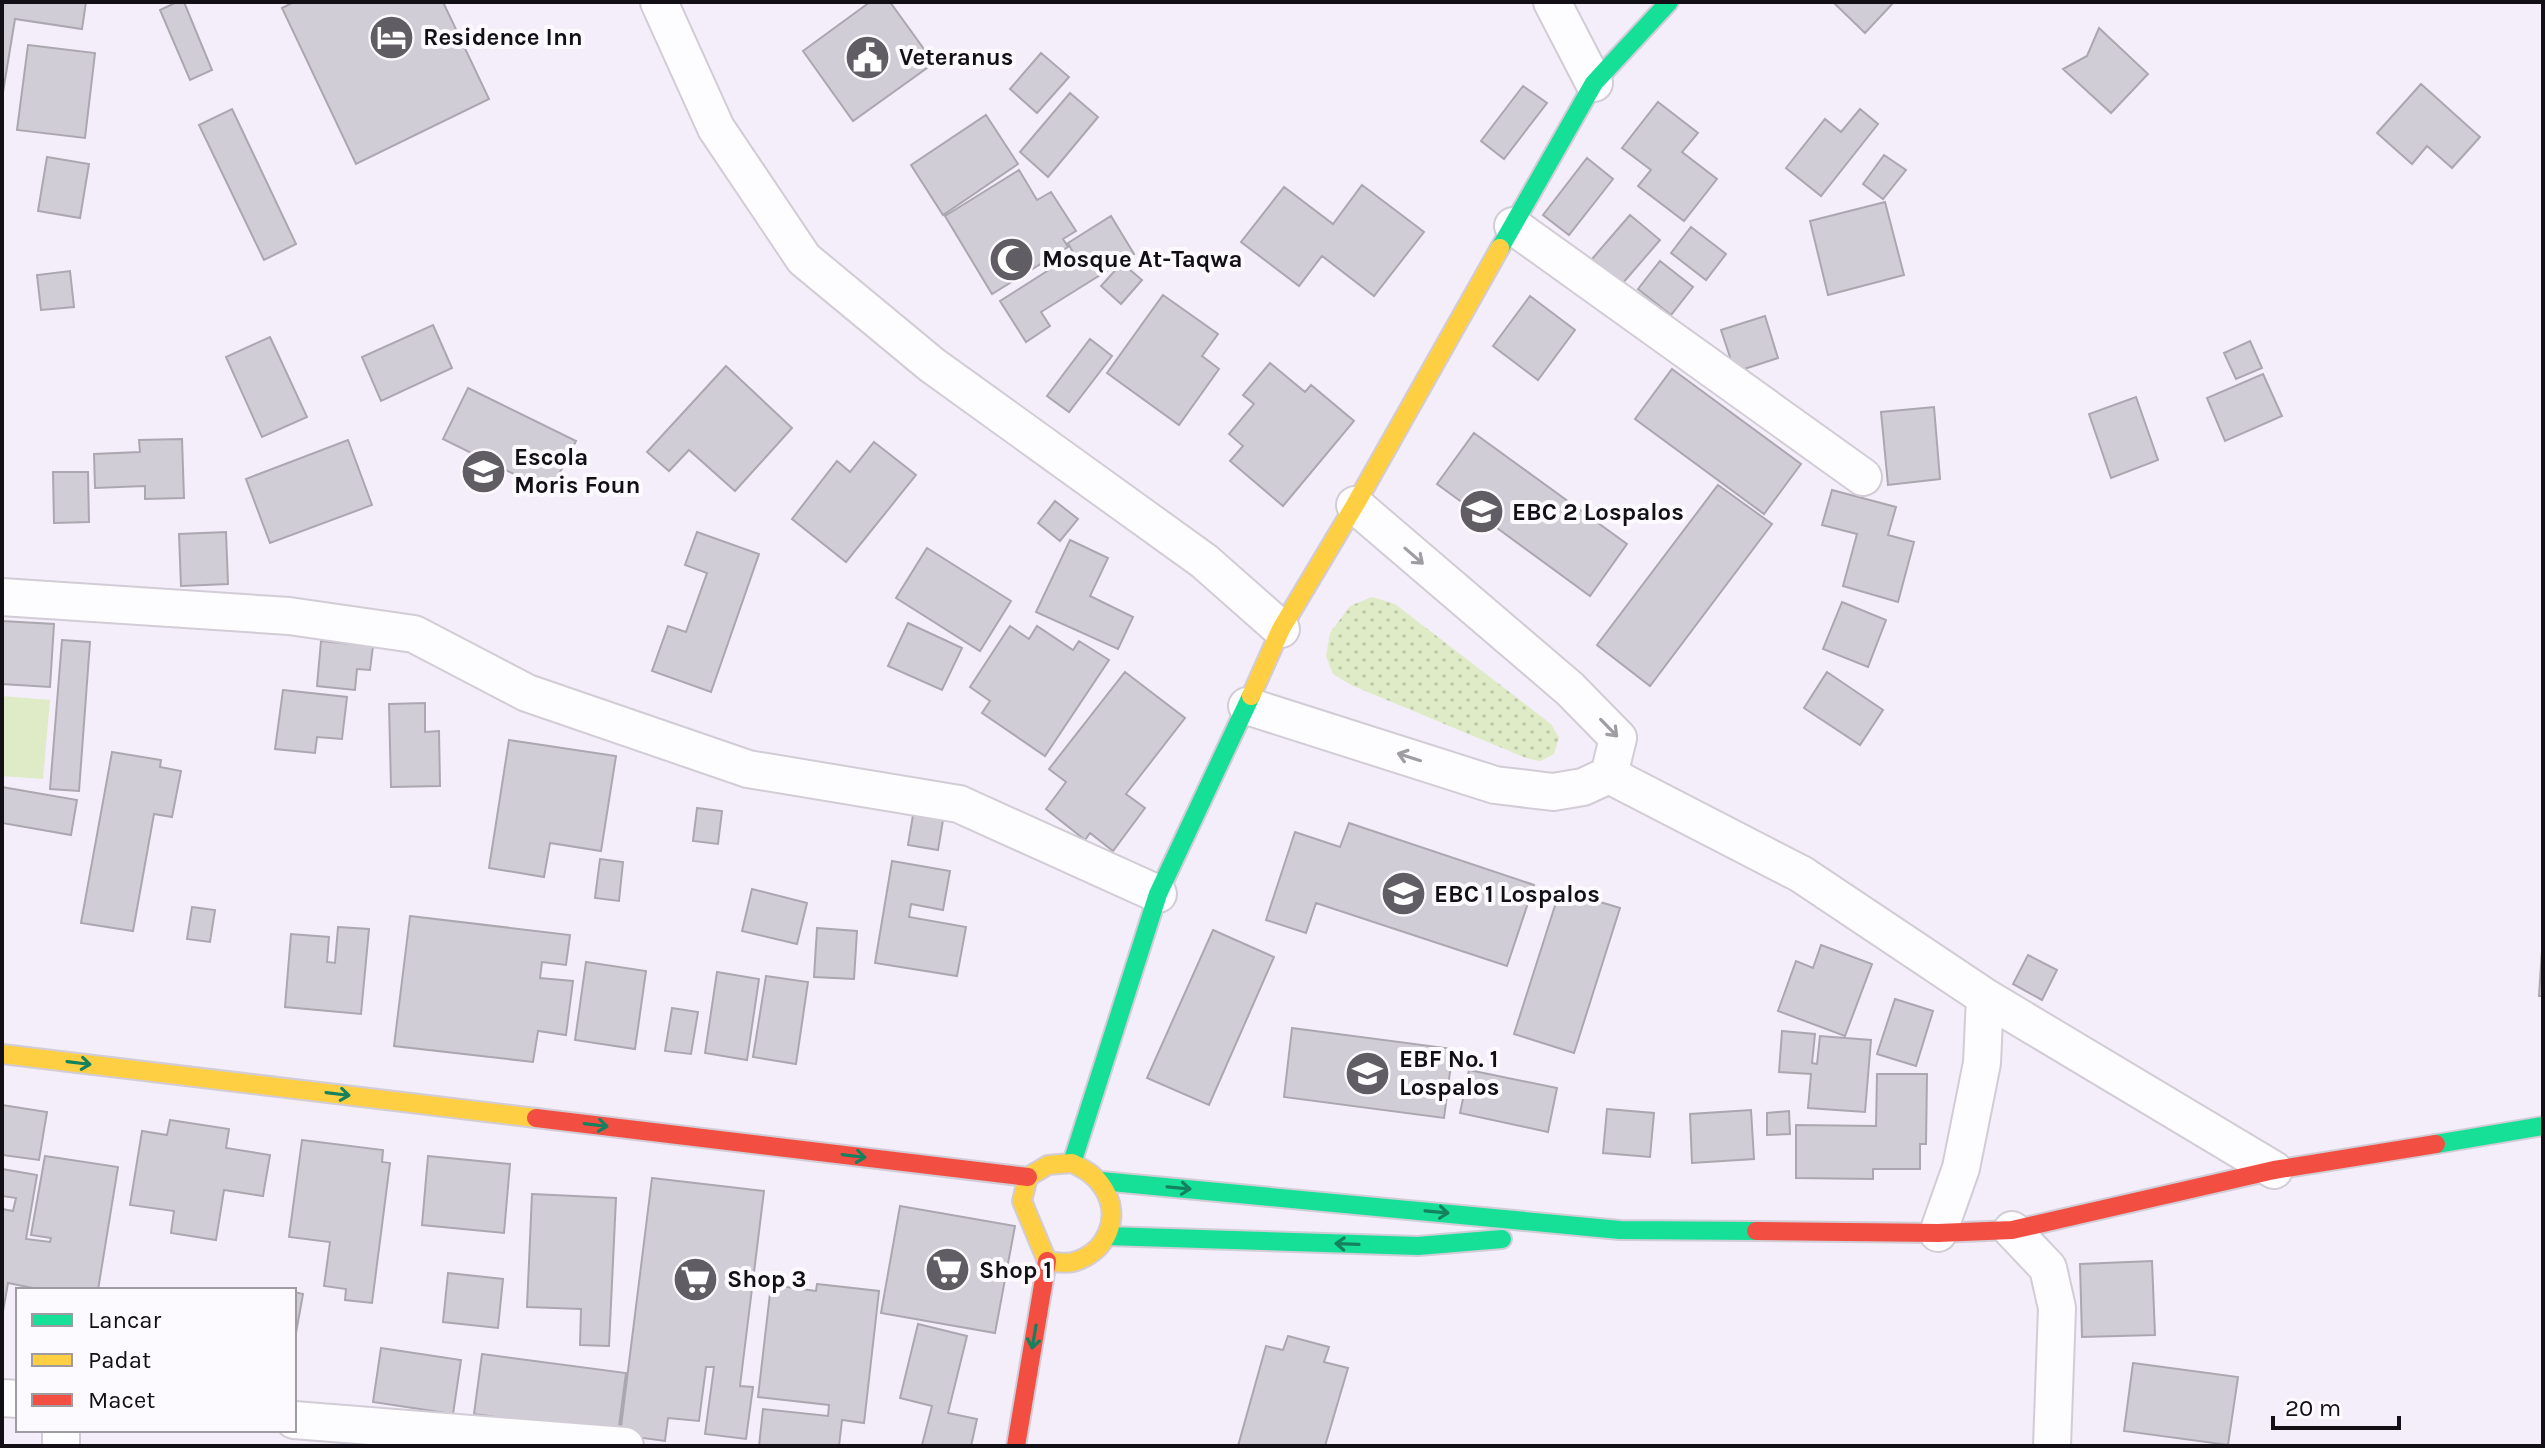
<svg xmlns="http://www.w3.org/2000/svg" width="2545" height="1448" font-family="Karla,sans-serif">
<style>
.grass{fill:url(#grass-dots)}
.garden{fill:#dfebc6}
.building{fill:#d1cdd7;stroke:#aba7b0;stroke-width:2}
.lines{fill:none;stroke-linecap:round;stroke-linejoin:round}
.street-casing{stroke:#d1ccd6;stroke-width:40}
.fast-casing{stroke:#d1ccd6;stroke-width:22}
.slow-casing{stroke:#d1ccd6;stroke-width:22}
.jam-casing{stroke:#d1ccd6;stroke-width:22}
.street{stroke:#fdfcfe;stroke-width:36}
.fast{stroke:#16e098;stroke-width:18}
.slow{stroke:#ffcf43;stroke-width:18}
.jam{stroke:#f24e42;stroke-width:18}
.oneway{stroke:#9f9da1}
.oneway2{stroke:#14825e}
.labels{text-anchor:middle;stroke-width:8;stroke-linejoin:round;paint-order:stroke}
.poi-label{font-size:24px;font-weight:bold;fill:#120f16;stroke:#fcfaff;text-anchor:start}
</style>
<defs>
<pattern id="grass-dots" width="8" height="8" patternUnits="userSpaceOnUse" patternTransform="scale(2)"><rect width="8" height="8" fill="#dfebc6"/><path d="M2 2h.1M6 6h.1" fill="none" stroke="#bec8a9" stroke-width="1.8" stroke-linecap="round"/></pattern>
</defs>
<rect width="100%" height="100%" fill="#f3eef9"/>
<path class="grass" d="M1372 597 1395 604 1551 724 1559 738 1554 754 1540 761 1526 758 1351 685 1333 674 1326 656 1330 633 1350 606Z"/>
<path class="garden" d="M2 696 50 700 43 779 2 776Z"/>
<path class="building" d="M2 2H86L82 29 15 19 2 98Z
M177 2H184L212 70 190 80 160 10Z
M294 2H443L489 99 356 164 282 8Z
M870 2H890L934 63 853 121 803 51Z
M1837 2H1894L1865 33 1835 4Z
M2099 28 2148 74 2111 113 2063 69 2087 56Z
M28 45 95 53 85 138 17 130Z
M1041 53 1069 77 1037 113 1010 89Z
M2421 84 2480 137 2452 168 2427 146 2412 164 2377 133Z
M1523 86 1547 103 1504 159 1481 141Z
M1070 93 1098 117 1048 177 1020 152Z
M1658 102 1698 133 1682 152 1717 179 1684 221 1638 186 1651 170 1622 148Z
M232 109 296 244 264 260 199 125Z
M1860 109 1878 124 1821 196 1786 168 1825 119 1841 132Z
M986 115 1018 164 943 215 911 165Z
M1884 155 1906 170 1883 199 1863 184Z
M47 157 89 164 80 218 38 211Z
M1587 158 1613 179 1569 235 1543 215Z
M1019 170 1037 200 1051 192 1076 231 1063 239 1068 247 992 294 945 216Z
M1362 185 1424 232 1374 296 1322 256 1299 286 1241 242 1284 187 1333 224Z
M1885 202 1904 275 1828 295 1810 221Z
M1630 215 1660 240 1622 284 1592 259Z
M1111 216 1134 254 1041 312 1050 326 1026 342 1000 301 1074 254 1068 243Z
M1691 227 1726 254 1706 280 1671 253Z
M1660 261 1693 287 1671 315 1638 289Z
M1122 263 1142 280 1121 304 1101 286Z
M70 271 74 307 41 310 37 275Z
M1163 295 1218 334 1202 356 1219 369 1179 425 1107 373Z
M1530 296 1575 330 1538 380 1493 346Z
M1765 316 1778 358 1735 372 1721 330Z
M433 325 452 368 381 401 362 357Z
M270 337 307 417 262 437 226 357Z
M1090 339 1112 356 1069 412 1047 396Z
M2250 341 2262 368 2236 379 2224 353Z
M1270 363 1305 392 1311 385 1354 421 1283 506 1230 461 1243 446 1229 434 1254 404 1243 395Z
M726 366 792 428 735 491 689 450 669 471 647 452Z
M1672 369 1801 464 1764 514 1635 419Z
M2263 374 2282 416 2225 441 2207 398Z
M468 388 576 441 550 492 443 439Z
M2136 397 2158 460 2111 478 2089 414Z
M1934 407 1940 479 1888 485 1881 412Z
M1474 433 1627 544 1590 596 1437 484Z
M182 439 184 498 145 499V486L95 488 94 454 140 452 139 440Z
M348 440 372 505 270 543 246 479Z
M874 442 916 475 846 562 792 519 837 461 850 472Z
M53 472H88L89 522 54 523Z
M1718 485 1772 524 1650 686 1597 645Z
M1832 490 1896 507 1888 535 1914 542 1898 602 1843 586 1857 534 1822 525Z
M1055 501 1078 519 1060 541 1038 523Z
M226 532 228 584 181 586 179 534Z
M697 532 759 554 711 692 652 671 668 626 686 632 707 573 685 565Z
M1070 540 1108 558 1090 596 1133 617 1118 649 1036 612Z
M927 548 1011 601 980 651 896 598Z
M1842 602 1886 620 1868 667 1823 649Z
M2 621 54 624 50 687 2 684Z
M908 623 962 648 942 690 888 666Z
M1010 626 1029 639 1037 626 1073 650 1079 641 1109 660 1045 756 982 713 990 701 970 687Z
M62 640 90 642 79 791 50 789Z
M321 641 373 646 370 670 357 669 355 690 317 686Z
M1125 672 1185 718 1126 794 1145 808 1113 851 1090 833 1085 840 1046 809 1066 782 1049 769Z
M1827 672 1883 710 1860 745 1804 708Z
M283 690 347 697 342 739 317 737 315 753 275 749Z
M425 703V732L439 731 440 786 391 787 389 704Z
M509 740 616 756 601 851 550 843 544 877 489 868Z
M112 752 161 760 160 767 181 771 172 817 154 814 133 931 81 923Z
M2 787 77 800 71 835 2 823Z
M697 808 722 811 718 844 693 841Z
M913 815 943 820 938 850 908 845Z
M1349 823 1534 885 1507 966 1316 903 1306 933 1266 920 1295 832 1340 847Z
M600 859 623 862 619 901 595 898Z
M892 861 950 871 943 910 911 904 909 917 966 927 957 976 875 963Z
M752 889 807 903 797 944 742 931Z
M1560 890 1620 908 1574 1053 1514 1034Z
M192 907 215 910 210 942 187 939Z
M410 916 570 935 566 965 542 962 540 978 573 981 566 1035 538 1031 533 1062 394 1046Z
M338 927 369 929 361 1014 285 1007 291 934 329 937 327 962 335 963Z
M817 928 857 931 854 979 814 977Z
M1213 930 1274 957 1209 1105 1147 1078Z
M2543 935V996H2539Z
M1821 945 1872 964 1845 1036 1778 1011 1796 961 1813 968Z
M2028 955 2057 970 2042 1000 2013 984Z
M586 962 646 971 635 1049 575 1040Z
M717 972 759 979 747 1060 705 1053Z
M766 976 808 982 796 1064 753 1057Z
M1895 999 1933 1011 1916 1066 1877 1054Z
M672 1008 698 1012 691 1054 665 1051Z
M1292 1028 1453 1049 1444 1118 1284 1097Z
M1782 1031 1815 1034 1812 1063 1817 1064 1820 1036 1871 1040 1865 1112 1808 1108 1811 1074 1779 1072Z
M1469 1070 1557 1088 1548 1132 1460 1113Z
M1877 1074H1927L1926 1144H1920V1169H1873V1179L1796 1178V1125L1876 1126Z
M2 1105 47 1112 39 1160 2 1155Z
M1607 1109 1654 1113 1650 1157 1603 1153Z
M1751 1110 1754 1159 1692 1163 1690 1114Z
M1789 1111 1790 1134 1767 1135V1113Z
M170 1120 229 1129 226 1148 270 1155 263 1196 224 1190 216 1240 171 1233 174 1211 130 1205 142 1131 167 1135Z
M302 1140 383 1150 382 1162 390 1163 372 1303 345 1300 346 1289 324 1286 330 1242 289 1237Z
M45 1156 118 1167 98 1290H32L33 1288 8 1283 2 1317V1209L13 1211 16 1198 2 1196V1169L37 1175 26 1239 50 1242 51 1238 31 1235Z
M428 1156 510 1164 504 1233 422 1225Z
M652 1178 764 1191 740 1386 753 1387 746 1439 705 1434 714 1367H706L699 1421 668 1418 665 1441 620 1435Z
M532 1194 616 1198 609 1346 580 1345 581 1309 527 1307Z
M900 1206 1015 1226 995 1333 881 1313Z
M2152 1261 2155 1335 2082 1337 2080 1264Z
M448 1273 503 1279 498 1328 443 1322Z
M817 1284 879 1291 864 1423 842 1420 839 1446H759L763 1409 828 1416 829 1405 758 1397 771 1285 816 1291Z
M294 1292 303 1294 294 1344Z
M918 1324 967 1336 948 1413 977 1419 971 1446 922 1445 932 1406 900 1398Z
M1288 1336 1329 1347 1324 1362 1348 1368 1325 1446H1238L1266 1346 1283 1350Z
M381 1348 461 1360 453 1414 373 1402Z
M482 1354 626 1373 618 1434 474 1414Z
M2133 1363 2238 1377 2228 1445 2124 1431Z"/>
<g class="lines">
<defs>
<path id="street" d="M659 2 716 128 804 259 932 365 1204 561 1281 629
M1552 2 1594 83
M1513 226 1863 477
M2 597 289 616 414 634 527 693 748 769 959 804 1158 894
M1247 706 1495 785 1553 792 1583 787 1609 775 1618 738 1570 689 1355 505
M1609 775 1801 874 1985 997 2274 1170
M2012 1230 2048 1268 2057 1308 2052 1446
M1938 1233 1961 1168 1982 1063 1985 997
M2 1398 18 1399
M294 1420 625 1446
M61 1430V1446"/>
<path id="fast" d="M1500 248 1594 83 1669 2
M2436 1144 2543 1126
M1072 1163 1158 894 1251 696
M1101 1181 1620 1230 1756 1231
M1107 1236 1418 1246 1502 1239"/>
<path id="slow" d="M1251 696 1281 629 1355 505 1500 248
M2 1054 536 1118
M1072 1163C1084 1169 1095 1175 1102 1186 1123 1216 1107 1253 1073 1262 1064 1264 1055 1262 1047 1261L1022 1201 1028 1177 1048 1165Z"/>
<path id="jam" d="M536 1118 1028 1177
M1756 1231 1938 1233 2012 1230 2274 1170 2436 1144
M1016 1446 1047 1261"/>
</defs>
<use href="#street" class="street-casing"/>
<use href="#fast" class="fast-casing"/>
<use href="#slow" class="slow-casing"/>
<use href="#jam" class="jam-casing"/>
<use href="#street" class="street"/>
<use href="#fast" class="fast"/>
<use href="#slow" class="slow"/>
<use href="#jam" class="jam"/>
</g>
<defs><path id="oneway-shaft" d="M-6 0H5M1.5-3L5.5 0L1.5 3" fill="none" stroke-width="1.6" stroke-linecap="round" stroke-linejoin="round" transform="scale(2)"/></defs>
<g class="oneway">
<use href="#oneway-shaft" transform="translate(1414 556) rotate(41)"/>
<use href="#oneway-shaft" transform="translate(1609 728) rotate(46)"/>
<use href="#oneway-shaft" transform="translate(1409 757) rotate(-162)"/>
</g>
<g class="oneway2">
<use href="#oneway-shaft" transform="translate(79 1063) rotate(7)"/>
<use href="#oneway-shaft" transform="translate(338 1094) rotate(7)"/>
<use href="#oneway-shaft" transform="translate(596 1125) rotate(7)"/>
<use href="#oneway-shaft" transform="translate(854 1156) rotate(7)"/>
<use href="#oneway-shaft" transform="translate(1179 1188) rotate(5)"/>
<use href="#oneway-shaft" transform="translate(1437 1212) rotate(5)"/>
<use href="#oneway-shaft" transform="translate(1347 1244) rotate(-178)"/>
<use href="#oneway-shaft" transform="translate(1034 1337) rotate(100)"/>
</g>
<defs>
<symbol id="hotel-disc" viewBox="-11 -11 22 22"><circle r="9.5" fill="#615d65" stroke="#fcfaff"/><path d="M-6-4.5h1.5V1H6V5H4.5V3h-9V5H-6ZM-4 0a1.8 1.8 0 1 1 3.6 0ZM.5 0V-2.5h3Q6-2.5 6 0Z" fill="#fff"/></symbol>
<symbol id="civic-disc" viewBox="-11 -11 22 22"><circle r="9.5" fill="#615d65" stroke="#fcfaff"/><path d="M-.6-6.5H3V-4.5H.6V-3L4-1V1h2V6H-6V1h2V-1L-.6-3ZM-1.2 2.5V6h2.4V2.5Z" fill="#fff"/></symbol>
<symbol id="mosque-disc" viewBox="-11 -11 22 22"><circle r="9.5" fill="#615d65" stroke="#fcfaff"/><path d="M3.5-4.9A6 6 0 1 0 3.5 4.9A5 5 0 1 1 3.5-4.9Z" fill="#fff"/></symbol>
<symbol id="school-disc" viewBox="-11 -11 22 22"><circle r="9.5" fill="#615d65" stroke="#fcfaff"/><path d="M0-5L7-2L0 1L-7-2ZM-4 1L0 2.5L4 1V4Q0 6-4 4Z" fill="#fff"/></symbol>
<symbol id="supermarket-disc" viewBox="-11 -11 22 22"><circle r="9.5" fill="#615d65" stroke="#fcfaff"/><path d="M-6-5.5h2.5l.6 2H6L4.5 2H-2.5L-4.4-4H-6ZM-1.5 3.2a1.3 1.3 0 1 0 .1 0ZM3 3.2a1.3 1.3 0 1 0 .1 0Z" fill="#fff"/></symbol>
</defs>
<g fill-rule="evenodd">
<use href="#hotel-disc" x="366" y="12" width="51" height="51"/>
<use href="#civic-disc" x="842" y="32" width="51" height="51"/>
<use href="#mosque-disc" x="986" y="234" width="51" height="51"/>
<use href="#school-disc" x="458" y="446" width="51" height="51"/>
<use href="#school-disc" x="1456" y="486" width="51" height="51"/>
<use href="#school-disc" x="1378" y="868" width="51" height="51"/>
<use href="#school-disc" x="1342" y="1048" width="51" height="51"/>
<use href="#supermarket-disc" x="922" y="1244" width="51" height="51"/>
<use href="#supermarket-disc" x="670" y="1254" width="51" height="51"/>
</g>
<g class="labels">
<g class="poi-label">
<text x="423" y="45">Residence Inn</text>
<text x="899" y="65">Veteranus</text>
<text x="1042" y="267">Mosque At-Taqwa</text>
<text x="514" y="465">Escola<tspan x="514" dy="28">Moris Foun</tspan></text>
<text x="1512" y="520">EBC 2 Lospalos</text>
<text x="1434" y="902">EBC 1 Lospalos</text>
<text x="1399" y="1067">EBF No. 1<tspan x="1399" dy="28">Lospalos</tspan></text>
<text x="979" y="1278">Shop 1</text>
<text x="727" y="1287">Shop 3</text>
</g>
</g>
<rect width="2545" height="1448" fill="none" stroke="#120f16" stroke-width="8"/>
<rect x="16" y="1288" width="280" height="144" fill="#fcfaff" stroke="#9e9ca2" stroke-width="2"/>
<rect x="32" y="1314" width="40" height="12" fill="#16e098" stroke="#9e9ca2" stroke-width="2"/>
<text x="88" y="1328" font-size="24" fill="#120f16">Lancar</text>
<rect x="32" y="1354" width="40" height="12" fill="#ffcf43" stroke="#9e9ca2" stroke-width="2"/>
<text x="88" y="1368" font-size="24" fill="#120f16">Padat</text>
<rect x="32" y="1394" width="40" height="12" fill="#f24e42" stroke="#9e9ca2" stroke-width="2"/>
<text x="88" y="1408" font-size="24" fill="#120f16">Macet</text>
<path d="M2273 1416v12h126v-12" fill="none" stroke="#120f16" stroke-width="4"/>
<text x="2285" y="1416" font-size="24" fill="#120f16" stroke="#fcfaff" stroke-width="6" paint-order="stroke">20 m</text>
</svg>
